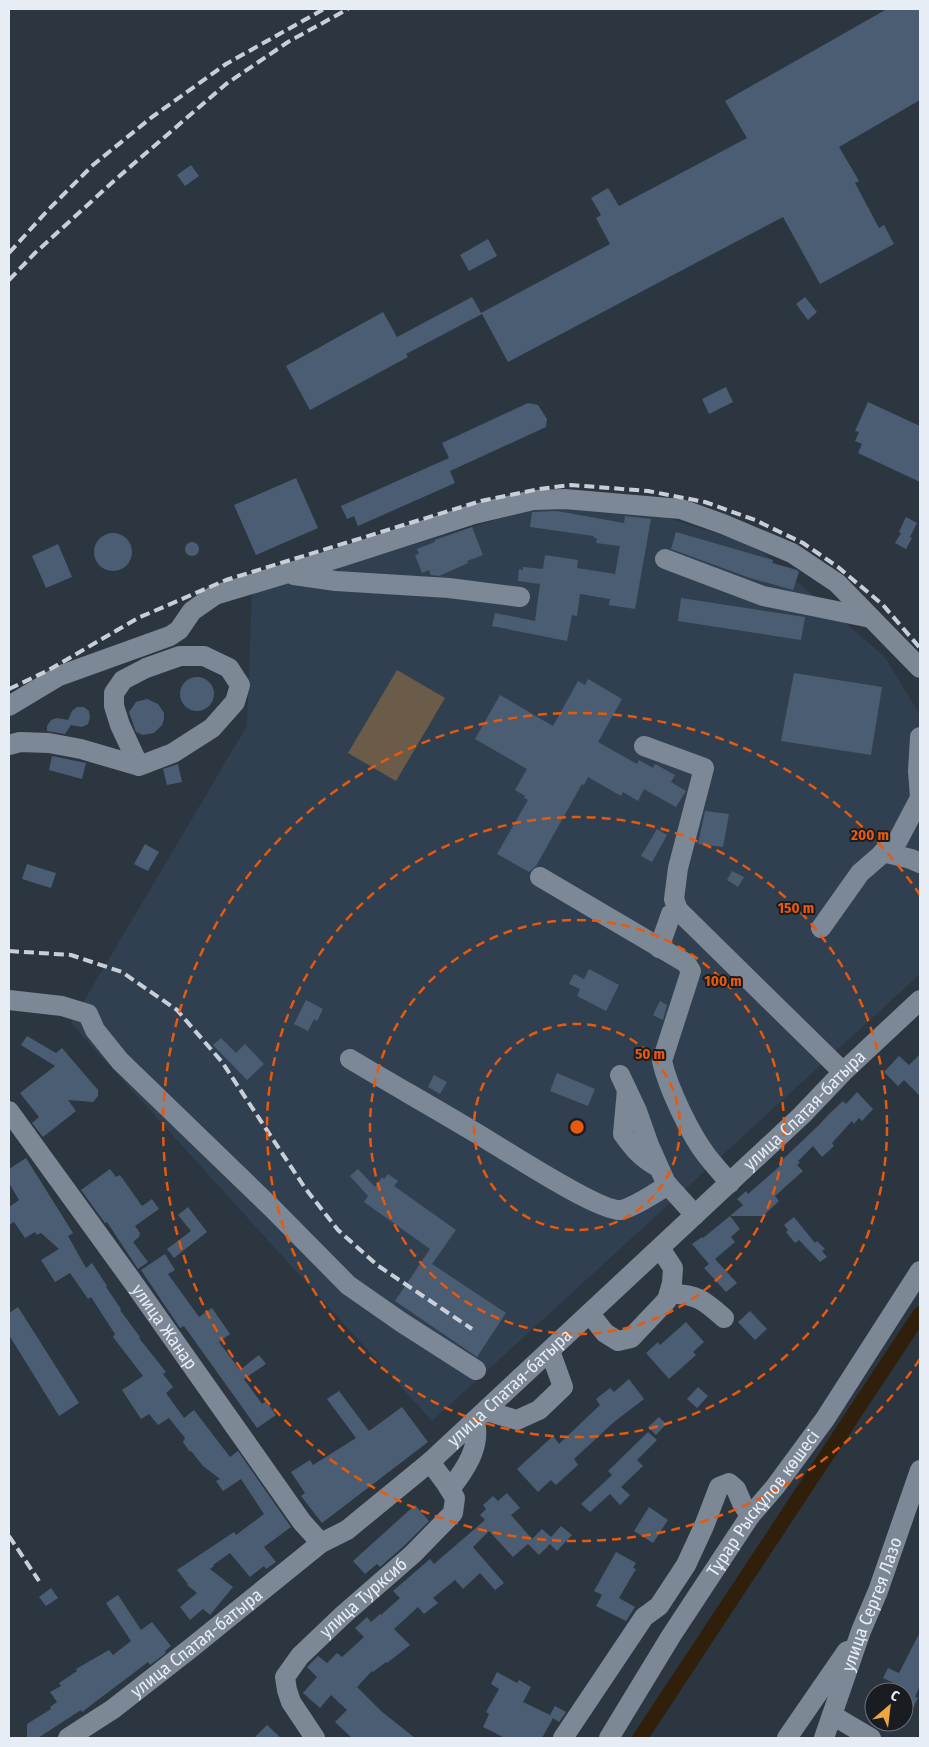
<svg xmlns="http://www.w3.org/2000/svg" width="929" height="1747" font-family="'Fira Sans Condensed',sans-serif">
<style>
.built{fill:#314050}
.green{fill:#6b5c49}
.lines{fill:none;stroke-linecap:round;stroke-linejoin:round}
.canal{stroke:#301f0a;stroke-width:15}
.building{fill:#4b5d73}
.minor{stroke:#7d8896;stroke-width:20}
.rail{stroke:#c9cfd8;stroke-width:4;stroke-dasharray:10 5;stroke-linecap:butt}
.ring{fill:none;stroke:#e8590c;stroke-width:2.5;stroke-dasharray:9 6}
.labels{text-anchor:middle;stroke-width:4;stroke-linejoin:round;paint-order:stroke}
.street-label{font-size:18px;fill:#e7edf5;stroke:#191d22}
.centre{fill:#e8590c;stroke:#191d22;stroke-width:2.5}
.ring-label{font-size:15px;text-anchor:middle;font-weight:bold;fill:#e8590c;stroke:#191d22;stroke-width:4;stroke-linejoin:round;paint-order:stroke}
</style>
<rect width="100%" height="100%" fill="#2c3641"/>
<path class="built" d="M542 506 640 509 755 546 884 656 920 715V974L432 1421 71 1023 247 726 252 593Z"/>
<path class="green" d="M397 670 445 698 396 781 348 753Z"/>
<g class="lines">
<path class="canal" d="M640 1738 920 1314"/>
</g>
<path class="building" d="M887 9H920V100L839 147 859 181 855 183 879 228 884 225 894 244 820 284 783 217 508 362 482 314 406 354 408 357 310 410 286 366 383 312 397 337 472 297 481 313 610 244 596 218 601 215 591 198 608 188 619 206 747 138 725 101Z
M191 165 199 176 185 186 177 175Z
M488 239 497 256 469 271 460 255Z
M805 297 817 312 808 320 796 304Z
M726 387 733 402 709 414 702 399Z
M868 402 920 426V482L858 453 862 444 855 441 859 432 855 431Z
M528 403 538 405 547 419 546 427 450 471 455 483 358 526 354 516 347 519 341 506 449 458 442 443Z
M296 478 318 528 256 555 234 505Z
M557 511 624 523 625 516 651 519 635 609 609 605 610 599 580 594 577 616 572 615 567 641 492 626 495 613 535 621 540 584 518 581 519 569 523 570V567L543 569 545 555 578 560 577 568 615 574 620 546 596 543 597 538H594V536L530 527 532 512Z
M906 517 917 523 910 537 912 538 906 549 895 543 901 533 899 532Z
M472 527 483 555 467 561 468 563 439 576 431 575 429 570 422 573 415 555 419 554 417 549 435 542V540Z
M676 532 773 560 772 563 797 570 799 572 793 590 750 578 671 549Z
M94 552a19 19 0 1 1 38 0a19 19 0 1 1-38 0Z
M185 549a7 7 0 1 1 14 0a7 7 0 1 1-14 0Z
M58 544 72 577 46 588 32 556Z
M681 598 805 617 801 640 678 621Z
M794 673 882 687 871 755 781 741Z
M180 694a17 17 0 1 1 34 0a17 17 0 1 1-34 0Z
M588 679 622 699 598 742 637 764 639 760 653 768 655 764 675 775 671 782 686 791 676 807 644 789 638 801 623 792 621 796 588 777 584 785 582 784 536 866 529 872 497 854 528 800 524 798 525 796 515 790 527 769 475 739 500 695 553 726 578 681 585 685Z
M147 699 158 704 164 713V719L162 725 154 733 143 735 136 732 129 712 136 702Z
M77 707H84L89 711 90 718 88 724 82 727 71 725 65 734 47 731V726L51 720 57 718 68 720 72 711Z
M52 756 86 763 82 779 49 770Z
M178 764 182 782 167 785 163 769Z
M705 811 729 814 723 847 698 844Z
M657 829 667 835 652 862 641 856Z
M145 844 159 852 148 871 134 864Z
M27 864 56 873 51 888 22 879Z
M732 871 744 877 738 887 727 880Z
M589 969 619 985 606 1011 577 996 580 989 569 984 574 974 584 979Z
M306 1000 323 1009 317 1021 314 1019 308 1031 294 1024Z
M660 1001 667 1005 663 1020 653 1015Z
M27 1036 56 1053 62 1048 98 1090V1096L93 1102 68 1100 76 1111 43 1137 32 1123 39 1117 20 1093 55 1066 21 1045Z
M221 1038 236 1053 245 1044 264 1064 247 1080 213 1045Z
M920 1054V1096L904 1080 898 1086 884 1072 899 1056 909 1065Z
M557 1073 595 1089 588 1106 550 1091Z
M434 1075 447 1082 440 1094 428 1087Z
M857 1092 873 1109 862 1121 859 1118 854 1124 852 1121 832 1143 834 1146 822 1157 813 1146 798 1161 800 1163 797 1165 803 1171 775 1196 779 1201 763 1216H730L743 1205 737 1199 746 1191 748 1194 781 1165 779 1163 820 1124 828 1115 843 1101 846 1104Z
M26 1158 73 1233 68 1236 86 1268 92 1263 107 1286 106 1287 121 1309 120 1310 140 1337 139 1338 166 1372 163 1374 173 1387 166 1393 184 1418 194 1410 230 1457 238 1451 291 1527 264 1547 276 1562 266 1569 264 1566 250 1577 230 1553 213 1565 214 1566 210 1569 233 1587 210 1615 203 1609 190 1620 180 1607 197 1593 187 1585 188 1584 177 1570 234 1532 236 1535 264 1514 241 1479 223 1491 216 1481 220 1479 203 1466 191 1451 190 1452 183 1442 185 1438 169 1418 158 1425 149 1414 141 1419 122 1390 143 1376 113 1337 115 1334 91 1297 88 1299 70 1273 55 1282 41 1260 59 1249 41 1233 37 1235 35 1232 25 1238 14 1222 9 1225V1207L19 1200 9 1183V1169Z
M110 1169 116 1177 120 1175 142 1206 152 1199 159 1209 135 1226 140 1233 139 1237 133 1242 148 1262 138 1269 107 1222 105 1223 81 1190Z
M358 1169 375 1187 382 1177 384 1179 388 1174 398 1181 394 1186 456 1230 432 1264 506 1313 477 1357 395 1301 430 1249 364 1202 368 1196 350 1176Z
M188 1207 207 1232 174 1258 167 1249 191 1231 178 1215Z
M730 1216 740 1229 731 1237 735 1242 715 1259 737 1283 726 1292 704 1268 709 1264 692 1244 702 1237 703 1238Z
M794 1217 815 1243 817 1241 825 1249 822 1251 827 1257 820 1262 799 1240 795 1243 786 1232 788 1230 784 1225Z
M165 1254 175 1270 168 1274 199 1317 212 1308 230 1334 219 1342 240 1370 259 1355 266 1364 244 1379 262 1404 266 1401 276 1415 257 1428 184 1326 180 1328 141 1270Z
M18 1307 79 1403 59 1416 9 1335V1313Z
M750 1311 767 1329 755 1340 738 1322Z
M686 1322 704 1342 693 1352 696 1355 669 1379 646 1353 658 1342 660 1345Z
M629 1379 644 1399 614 1422 574 1459 578 1465 556 1485 551 1480 538 1492 517 1469 553 1436 559 1444 600 1405 596 1399 610 1388 614 1392Z
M698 1387 708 1396 697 1408 687 1399Z
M339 1391 369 1431 402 1407 428 1442 322 1523 301 1496 305 1493 291 1472 310 1460 313 1465 356 1438 327 1399Z
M659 1417 666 1424 656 1435 648 1427Z
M648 1432 657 1440 637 1460 643 1466 621 1487 630 1495 620 1505 610 1494 590 1512 581 1504 612 1475 608 1471Z
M507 1493 520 1508 511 1515 532 1539 542 1529 551 1537 561 1526 572 1535 557 1551 550 1544 539 1555 528 1544 513 1557 489 1531 473 1547 504 1583 495 1590 480 1573 463 1589 455 1580 433 1598 438 1603 424 1614 418 1607 394 1629 410 1645 387 1663 386 1662 373 1672 372 1671 357 1687 381 1711 415 1738H352L335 1722 347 1710 331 1695 320 1708 303 1693 317 1677 307 1667 318 1656 327 1663 337 1653 342 1657 364 1637 355 1628 367 1617 371 1622 380 1614 381 1615 400 1598 393 1591 430 1559 434 1564 485 1520 480 1515 486 1509 483 1505 493 1496 498 1501Z
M415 1505 429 1521 405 1545 380 1567 377 1564 365 1574 353 1561Z
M649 1507 668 1520 653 1543 634 1531Z
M616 1552 636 1563 633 1568 636 1569 619 1598 635 1607 626 1621 596 1606 602 1595 594 1591Z
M51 1588 58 1598 46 1606 39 1597Z
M118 1595 141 1630 152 1622 171 1646 165 1651 166 1653 150 1665 148 1662 82 1712 81 1710 38 1738H27V1724L51 1709 50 1707 57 1702 50 1692 61 1686 59 1683 77 1671 76 1669 109 1650 113 1655 131 1641 106 1603Z
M920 1632V1685L915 1697 918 1698 904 1725V1692H896L900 1686 883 1678 888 1668 899 1673Z
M497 1672 517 1683 519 1680 531 1687 523 1702 550 1715 555 1706 566 1712 559 1722 553 1718 542 1738H505L483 1727 489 1714 486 1712 499 1689 491 1684Z
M267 1725 281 1738H254Z"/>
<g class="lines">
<g class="minor">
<path d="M665 559 763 596 871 618"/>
<path d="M294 575 336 581 449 588 520 597"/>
<path d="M9 706 59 676 170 636 179 630 192 611 215 595 341 557 474 514 533 500 565 499 681 509 723 524 792 553 837 583 920 668"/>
<path d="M920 737 918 771 920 797"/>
<path d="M9 745 20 742 49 743 81 749 139 766 173 753 212 728 235 702 240 685 229 668 204 656H180L146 668 123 680 114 693V706L120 725 139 766"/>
<path d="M644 746 704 768 678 868 674 899 678 910 843 1072"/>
<path d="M883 852 911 859 920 863"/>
<path d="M540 877 686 963 691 971 662 1061C668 1088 690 1134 707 1156 714 1165 722 1174 730 1183"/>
<path d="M821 928 860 873 898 840 920 798"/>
<path d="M659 948 671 914 678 910"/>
<path d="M9 1000 62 1006 88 1014 95 1030 120 1061 272 1208 348 1285 401 1322 476 1370"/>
<path d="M350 1059C390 1083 431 1106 471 1130 496 1144 599 1213 621 1210 633 1208 657 1192 668 1185"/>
<path d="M620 1075 637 1111 649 1145 666 1183 695 1215"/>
<path d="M627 1090 623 1134C633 1148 642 1159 658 1167"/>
<path id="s1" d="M9 1111 135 1285 302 1522 321 1543"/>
<path d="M669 1294C696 1293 705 1301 724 1318"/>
<path d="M590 1314 605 1333 618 1341 631 1338 667 1300 672 1283 673 1268 660 1248"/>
<path d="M486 1411 517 1420 539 1410 563 1387 550 1351"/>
<path d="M450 1489C465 1470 481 1447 475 1422"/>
<path d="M832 1715 871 1738"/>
<path id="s2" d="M68 1738 113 1709 191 1648 321 1543 347 1530 430 1462 802 1115 843 1072 920 1000"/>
<path id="s3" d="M315 1738 291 1702 287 1690 285 1677 300 1656 343 1615 413 1554 453 1513 455 1498 445 1482 430 1462"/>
<path d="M563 1738 644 1617 659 1606 686 1565 704 1526 719 1487 729 1483 736 1489 742 1503 750 1516"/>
<path id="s4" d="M609 1738 671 1636 750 1516 775 1487 825 1419 920 1271"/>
<path d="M787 1738 847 1651"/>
<path id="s5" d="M824 1738 861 1631 878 1591 920 1470"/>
</g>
<path class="rail" d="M9 253 48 210 93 165 152 117 226 64 324 9
M9 280 35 253 116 179 226 84 288 42 348 9
M9 689 47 671 138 618 226 580 481 501 539 489 571 485 648 491 705 502 755 520 803 543 838 567 883 605 920 648
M9 951 71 955 122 972 177 1010 222 1062 305 1188 338 1230 377 1265 472 1329
M9 1536 39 1581"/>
</g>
<g class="ring">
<circle cx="577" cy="1127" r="103"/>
<circle cx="577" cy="1127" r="207"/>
<circle cx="577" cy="1127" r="310"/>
<path d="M920 1359A414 414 0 1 1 920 895"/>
</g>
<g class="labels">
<g class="street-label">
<text dy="6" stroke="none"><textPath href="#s2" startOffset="970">улица Спатая-батыра</textPath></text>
<text dy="6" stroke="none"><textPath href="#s1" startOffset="266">улица Жанар</textPath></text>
<text dy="6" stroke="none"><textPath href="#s2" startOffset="565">улица Спатая-батыра</textPath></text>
<text dy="6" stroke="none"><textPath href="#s4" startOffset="281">Тұрар Рысқұлов көшесі</textPath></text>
<text dy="6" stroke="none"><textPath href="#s3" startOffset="181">улица Турксиб</textPath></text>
<text dy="6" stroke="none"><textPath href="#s5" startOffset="142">улица Сергея Лазо</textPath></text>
<text dy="6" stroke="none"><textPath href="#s2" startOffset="160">улица Спатая-батыра</textPath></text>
</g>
</g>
<circle cx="577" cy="1127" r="8" class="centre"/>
<g class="ring-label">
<text x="870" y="840">200 m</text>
<text x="796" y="913">150 m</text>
<text x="723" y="986">100 m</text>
<text x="650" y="1059">50 m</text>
</g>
<rect width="929" height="1747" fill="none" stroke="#e7edf5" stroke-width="20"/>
<g transform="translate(889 1707) rotate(28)"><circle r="24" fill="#191d22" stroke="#6b7076"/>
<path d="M0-4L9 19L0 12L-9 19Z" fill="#f0a63f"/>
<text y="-8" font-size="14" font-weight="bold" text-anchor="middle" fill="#e7edf5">С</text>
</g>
</svg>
